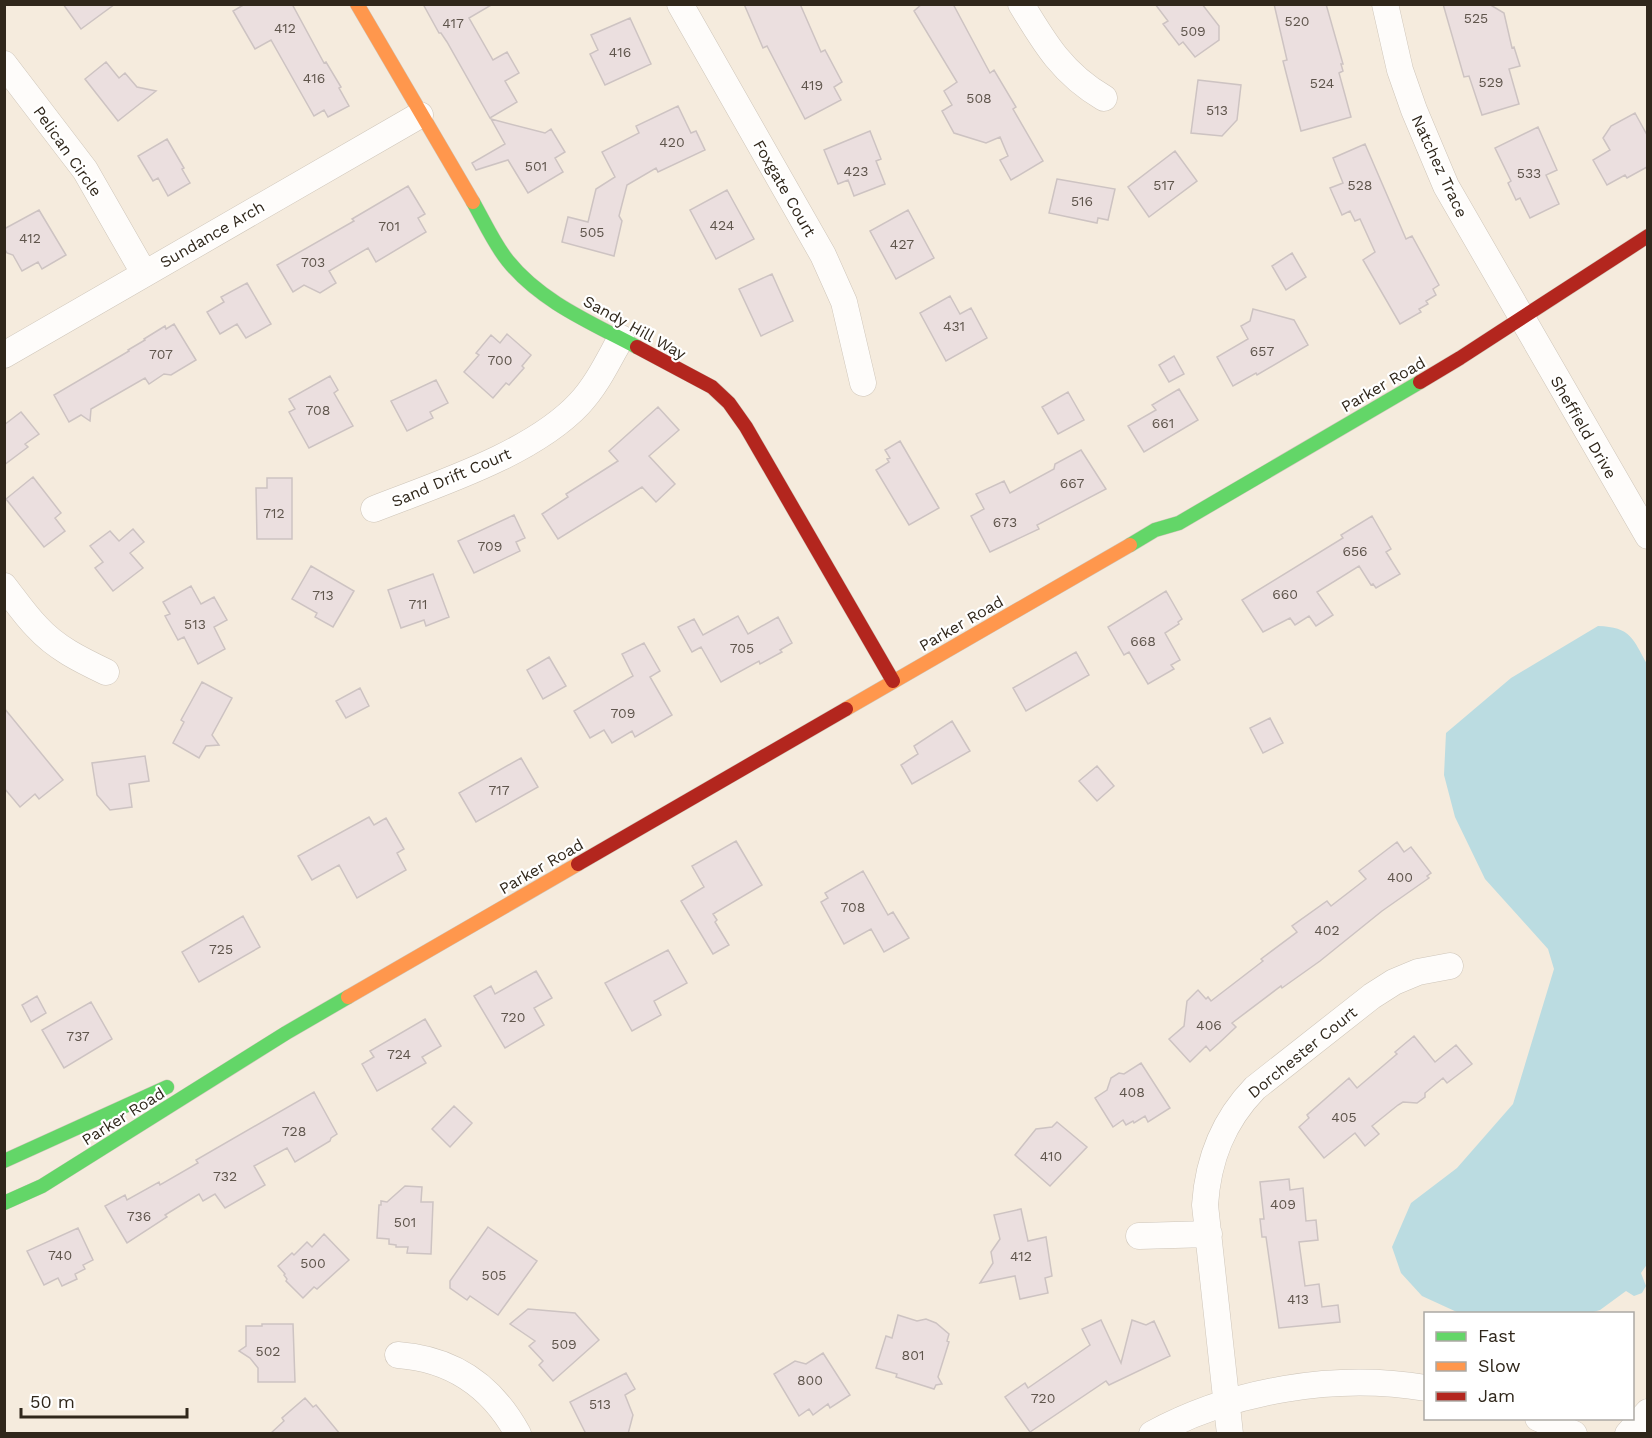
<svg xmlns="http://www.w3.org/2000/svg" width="1652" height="1438" font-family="'Work Sans',sans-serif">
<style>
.water{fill:#bbdce1}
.building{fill:#ebdfdf;stroke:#cdc3c2;stroke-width:1.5}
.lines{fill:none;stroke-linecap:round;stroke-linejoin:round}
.street-casing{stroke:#cec5b9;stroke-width:27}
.fast-casing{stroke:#cec5b9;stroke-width:15}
.slow-casing{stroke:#cec5b9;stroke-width:15}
.jam-casing{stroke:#cec5b9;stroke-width:15}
.street{stroke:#fefcfa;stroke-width:26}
.fast{stroke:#63d668;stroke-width:14}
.slow{stroke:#ff974d;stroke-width:14}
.jam{stroke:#b3261e;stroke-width:14}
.labels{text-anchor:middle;stroke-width:4.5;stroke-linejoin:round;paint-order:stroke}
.number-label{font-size:14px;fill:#5f554c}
.street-label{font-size:16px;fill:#30271b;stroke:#fff}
</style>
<rect width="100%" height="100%" fill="#f5ebdd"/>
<path class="water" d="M1598 626C1631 627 1633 639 1647 664L1648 1263 1641 1273 1646 1286 1642 1293 1634 1296 1626 1291 1600 1310 1590 1313H1459L1422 1296 1401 1273 1392 1247 1411 1203 1457 1168 1513 1104 1554 969 1548 949 1485 879 1455 817 1444 775 1446 733 1511 678Z"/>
<path class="building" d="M63 4H115L81 29Z
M245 4H292L324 63 326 62 341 87 339 88 349 106 328 117 324 110 314 116 271 40 255 49 233 11Z
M423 4H493L469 18 493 60 507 52 519 73 505 81 517 102 490 118 447 42 441 33H439Z
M744 4H800L821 52 825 50 842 82 834 87 841 100 805 119 767 46 763 48Z
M922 4H953L990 73 994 70 1016 107 1013 109 1043 161 1011 180 1000 160 1008 156 1000 137 986 143 954 133 942 111 952 105 944 91 957 82 914 11Z
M1155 4H1202L1219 26V40L1195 57 1183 42 1179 45 1163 24 1168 21Z
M1274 4H1326L1343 64H1341L1343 71 1339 73 1351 117 1301 131 1283 61 1287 60Z
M1443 4H1489L1504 13 1512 48 1514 47 1520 66 1509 69 1519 104 1482 115 1469 76 1464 77Z
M630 18 651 64 605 85 590 54 598 50 591 35Z
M106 62 119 78 125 73 137 87 156 91 118 121 85 79Z
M1198 80 1241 85 1237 120 1222 136 1191 133Z
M678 106 691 133 696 131 705 150 658 172 656 168 627 185 619 216 622 221 614 256 562 242 568 217 588 222 596 189 615 177 602 152 639 133 636 126Z
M1635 113 1647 135V167L1627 178 1625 175 1607 185 1593 160 1610 150 1603 138 1611 126Z
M491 119 545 133 551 129 565 152 555 158 563 172 528 193 508 160 476 170 472 163 505 144Z
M1538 127 1557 170 1546 175 1559 204 1530 218 1520 198 1516 200 1508 183 1511 181 1495 148Z
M870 131 881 159 876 161 885 184 854 196 848 180 838 184 824 150Z
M167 139 184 168 182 169 190 183 168 196 158 178 153 181 138 156Z
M1365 144 1406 239 1412 236 1439 285 1433 289 1436 295 1426 301 1428 304 1419 309 1421 312 1400 324 1363 260 1375 252 1360 219 1355 221 1350 211 1342 215 1330 188 1343 183 1333 158Z
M1175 151 1197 181 1149 217 1128 187Z
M1057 179 1115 189 1108 220 1098 218 1097 223 1049 213Z
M408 186 425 214 418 218 426 232 376 262 368 248 329 271 336 283 320 293 304 285 293 292 277 265 354 221 352 219Z
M727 190 754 239 716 259 690 210Z
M39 210 66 255 42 269 38 262 22 271 13 255 7 253 4 248V229Z
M908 210 934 258 896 279 870 231Z
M1292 253 1306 277 1286 290 1272 266Z
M772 274 793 321 761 336 739 289Z
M247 283 271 324 246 338 237 324 220 334 207 312 224 302 221 297Z
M950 296 960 314 971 308 987 338 946 361 920 313Z
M1253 309 1294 320 1308 345 1257 375 1256 373 1233 386 1217 357 1248 339 1241 326 1250 321Z
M174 324 196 360 171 375 164 374 149 384 145 378 91 409 90 421 81 415 69 422 54 395 129 351 128 350 145 340 144 339 165 326 166 329Z
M507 334 531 355 522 366 524 368 509 385 506 383 493 398 464 372 479 355 476 353 491 335 500 343Z
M1174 356 1184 374 1169 382 1159 365Z
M330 376 338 390 334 393 353 426 309 448 289 412 295 409 289 399Z
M436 380 448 403 430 412 433 418 407 431 391 401Z
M1179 389 1198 420 1144 452 1128 426 1156 410 1152 405Z
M1068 392 1084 420 1058 434 1042 407Z
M658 407 679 430 649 456 675 484 656 502 642 487 558 539 542 514 568 497 566 494 618 461 609 451Z
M21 412 39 434 25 444 28 447 4 465V425Z
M900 441 939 508 909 525 876 470 889 462 887 459 890 458 885 450Z
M1081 450 1106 489 1037 525 1039 529 990 552 971 516 984 509 976 494 1004 481 1010 493 1054 469 1055 464Z
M33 477 61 513 55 518 65 531 44 547 6 499Z
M267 478H292V539H257L256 488H267Z
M514 515 525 538 516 542 520 551 474 573 458 541Z
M1372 516 1391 549 1386 552 1400 574 1376 588 1373 584 1371 585 1359 566 1317 592 1333 615 1316 626 1309 616 1295 625 1290 618 1263 632 1242 600 1343 538 1341 535Z
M133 529 144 542 130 553 143 568 113 591 95 568 103 562 90 546 110 531 119 541Z
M311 566 354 591 333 627 315 617 317 613 292 599Z
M433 574 449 617 426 626 424 620 401 628 388 590Z
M191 586 201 604 214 597 227 620 214 627 225 649 198 664 184 637 178 640 165 616 170 614 163 602Z
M1166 591 1182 619 1178 622 1179 624 1165 633 1180 660 1171 665 1174 669 1148 684 1129 652 1124 655 1108 627Z
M738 616 748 634 778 617 792 643 780 650 782 652 760 664 759 661 721 682 701 647 692 652 678 627 694 619 703 635Z
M644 643 660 671 650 677 672 715 635 737 632 731 612 743 604 730 590 738 574 711 633 676 622 654Z
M1076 652 1089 675 1026 711 1013 688Z
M549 657 566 686 543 699 527 670Z
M202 682 232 698 212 735 219 745 206 746 199 758 173 743 184 722 181 720Z
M360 688 369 706 346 718 336 701Z
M4 708 63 780 39 799 35 794 20 807 4 788Z
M1270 718 1283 743 1263 753 1250 728Z
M952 721 970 751 912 784 901 765 918 754 914 746Z
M145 756 149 781 129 784 132 807 110 810 97 795 92 763Z
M521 758 538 787 476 822 459 793Z
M1097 766 1114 786 1097 801 1079 781Z
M369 817 374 825 386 818 404 849 397 853 406 870 357 898 339 865 312 880 298 856Z
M736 841 762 885 713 914 717 920 715 922 729 945 713 954 681 901 704 887 692 866Z
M1397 842 1404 852 1411 847 1431 873 1427 876 1429 878 1382 911 1320 961 1282 988 1281 986 1232 1023 1236 1027 1219 1043 1210 1051 1206 1046 1190 1062 1169 1039 1184 1026 1187 1001 1198 990 1206 999 1208 997 1211 1001 1263 961 1261 959 1297 932 1292 926 1327 901 1331 906 1366 879 1359 871Z
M863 871 888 915 893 912 909 938 884 952 871 929 844 944 821 902 828 898 825 893Z
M243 916 260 947 199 982 182 952Z
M668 950 687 983 654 1001 661 1015 632 1031 605 983Z
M536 971 552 998 534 1008 544 1025 505 1048 474 996 491 986 495 994Z
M37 996 46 1013 31 1022 22 1005Z
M91 1002 112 1039 64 1068 42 1030Z
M425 1019 441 1046 422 1057 426 1063 377 1091 362 1064 374 1057 370 1051Z
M1414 1036 1435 1062 1456 1045 1472 1064 1447 1083 1443 1078 1425 1093V1097L1417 1103 1403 1102 1398 1105 1372 1126 1379 1134 1365 1146 1355 1133 1324 1158 1299 1127 1309 1118 1307 1115 1349 1078 1357 1088 1397 1054 1395 1052Z
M1141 1063 1170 1108 1148 1122 1145 1116 1134 1123 1133 1121 1126 1125 1123 1120 1113 1127 1095 1098 1107 1090 1111 1078 1119 1073 1124 1074Z
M314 1092 337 1134 331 1138 330 1141 295 1162 287 1148 254 1166 265 1185 225 1208 215 1194 203 1201 199 1194 165 1215 167 1217 127 1243 105 1206 125 1195 127 1200 159 1182 160 1185 198 1163 196 1160Z
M454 1106 472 1123 450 1147 432 1129Z
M1057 1122 1087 1147 1050 1186 1015 1155 1036 1129 1052 1127Z
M1289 1179 1290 1190 1303 1188 1306 1221 1316 1220 1318 1240 1299 1242 1305 1286 1319 1284 1322 1307 1338 1305 1340 1322 1279 1328 1266 1237H1262L1260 1219H1264L1260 1182Z
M405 1186 422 1187 421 1202H433L431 1254 407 1253 408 1247H396V1245L389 1244V1239L377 1238 379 1205H381V1201L387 1202Z
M1021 1209 1028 1241 1046 1237 1052 1276 1045 1278 1048 1293 1020 1299 1015 1276 980 1283 993 1263 991 1252 1000 1239 994 1215Z
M488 1227 537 1261 498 1315 470 1296 467 1300 450 1288V1281Z
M78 1228 93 1260 83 1265 85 1269 75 1274 77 1279 62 1286 58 1278 44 1285 27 1251Z
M324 1234 349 1260 317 1289 314 1287 303 1298 286 1281 287 1279 284 1275 285 1274 278 1266 292 1253 294 1255 307 1242 312 1247Z
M528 1309 575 1313 599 1340 553 1381 539 1365 543 1361 529 1346 535 1341 510 1324Z
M898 1315 917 1321 926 1319 936 1323 949 1334 947 1341 949 1342 938 1377 942 1384 936 1385 934 1389 896 1377 897 1374 876 1368 886 1336 892 1338Z
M1101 1320 1121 1363 1132 1320 1146 1325 1154 1321 1170 1356 1109 1385 1106 1381 1030 1432 1005 1397 1025 1383 1028 1388 1090 1345 1082 1329Z
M262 1324H293L295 1382H258V1368L250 1358 239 1351 246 1346V1326H262Z
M823 1353 850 1395 830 1408 828 1404 813 1415 809 1409 799 1416 774 1374 795 1361 806 1364Z
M626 1373 635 1389 625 1395 633 1415 628 1434H586L570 1402Z
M305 1398 313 1407 316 1405 340 1434H270L284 1421 282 1418Z"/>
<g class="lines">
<defs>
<path id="street" d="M680 4 823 255 844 302 863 383
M1021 4C1045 44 1063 74 1104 98
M1385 4 1400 70 1414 110 1446 186 1648 536
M4 64 85 170 144 273
M4 355 420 115
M374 509C438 484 532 454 579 404 597 385 608 361 621 338
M4 586C15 600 25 615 37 627 56 648 81 660 106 672
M1139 1236 1209 1234
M398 1355C453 1359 492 1386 518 1434
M1538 1418 1574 1434
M1152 1434C1233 1390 1335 1373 1426 1388
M1230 1434 1205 1205C1208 1159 1223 1121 1255 1088L1372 996 1394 982 1418 972 1450 966
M1628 1434 1648 1412"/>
<path id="fast" d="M473 202C484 221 494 244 508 261 541 302 592 323 637 347
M1130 545 1155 530 1179 523 1420 382
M4 1161 167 1087
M4 1203 42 1186 286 1033 348 997"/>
<path id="slow" d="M357 4 473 202
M846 709 1130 545
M348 997 578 864"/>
<path id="jam" d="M637 347 712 387 729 403 746 427 893 681
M1420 382 1460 358 1648 236
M578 864 846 709"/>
</defs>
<use href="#street" class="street-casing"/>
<use href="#fast" class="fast-casing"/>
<use href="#slow" class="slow-casing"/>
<use href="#jam" class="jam-casing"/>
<use href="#street" class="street"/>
<use href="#fast" class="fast"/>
<use href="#slow" class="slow"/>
<use href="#jam" class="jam"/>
</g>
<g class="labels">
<g class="number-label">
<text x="1476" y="23">525</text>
<text x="1297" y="26">520</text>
<text x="453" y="28">417</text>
<text x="285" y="33">412</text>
<text x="1193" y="36">509</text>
<text x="620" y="57">416</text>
<text x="314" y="83">416</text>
<text x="1491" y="87">529</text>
<text x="1322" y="88">524</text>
<text x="812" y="90">419</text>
<text x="979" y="103">508</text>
<text x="1217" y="115">513</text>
<text x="672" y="147">420</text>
<text x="536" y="171">501</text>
<text x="856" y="176">423</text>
<text x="1529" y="178">533</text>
<text x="1164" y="190">517</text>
<text x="1360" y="190">528</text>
<text x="1082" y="206">516</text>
<text x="722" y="230">424</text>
<text x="389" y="231">701</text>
<text x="592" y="237">505</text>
<text x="30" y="243">412</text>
<text x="902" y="249">427</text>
<text x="313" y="267">703</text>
<text x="954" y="331">431</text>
<text x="1262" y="356">657</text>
<text x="161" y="359">707</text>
<text x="500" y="365">700</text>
<text x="318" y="415">708</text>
<text x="1163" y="428">661</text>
<text x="1072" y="488">667</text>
<text x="274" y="518">712</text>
<text x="1005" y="527">673</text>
<text x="490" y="551">709</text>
<text x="1355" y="556">656</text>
<text x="1285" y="599">660</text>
<text x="323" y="600">713</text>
<text x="418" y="609">711</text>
<text x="195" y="629">513</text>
<text x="1143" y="646">668</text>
<text x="742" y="653">705</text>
<text x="623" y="718">709</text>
<text x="499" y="795">717</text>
<text x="1400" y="882">400</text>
<text x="853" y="912">708</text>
<text x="1327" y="935">402</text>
<text x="221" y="954">725</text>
<text x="513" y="1022">720</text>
<text x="1209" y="1030">406</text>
<text x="78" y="1041">737</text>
<text x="399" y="1059">724</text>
<text x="1132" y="1097">408</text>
<text x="1344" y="1122">405</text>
<text x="294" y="1136">728</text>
<text x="1051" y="1161">410</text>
<text x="225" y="1181">732</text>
<text x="1283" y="1209">409</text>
<text x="139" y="1221">736</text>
<text x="405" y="1227">501</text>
<text x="60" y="1260">740</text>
<text x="1021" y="1261">412</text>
<text x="313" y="1268">500</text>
<text x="494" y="1280">505</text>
<text x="1298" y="1304">413</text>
<text x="564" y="1349">509</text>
<text x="268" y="1356">502</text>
<text x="913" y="1360">801</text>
<text x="810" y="1385">800</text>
<text x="1043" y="1403">720</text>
<text x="600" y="1409">513</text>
</g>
<g class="street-label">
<text transform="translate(68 151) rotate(55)" y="6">Pelican Circle</text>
<text transform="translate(1440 166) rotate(65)" y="6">Natchez Trace</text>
<text transform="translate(785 188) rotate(60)" y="6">Foxgate Court</text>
<text transform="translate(212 234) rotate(-30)" y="6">Sundance Arch</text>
<text transform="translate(635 327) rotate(29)" y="6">Sandy Hill Way</text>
<text transform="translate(1383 384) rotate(-30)" y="6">Parker Road</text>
<text transform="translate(1584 427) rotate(60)" y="6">Sheffield Drive</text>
<text transform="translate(451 477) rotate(-23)" y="6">Sand Drift Court</text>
<text transform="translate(961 623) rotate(-30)" y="6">Parker Road</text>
<text transform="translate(541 866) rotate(-30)" y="6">Parker Road</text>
<text transform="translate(1302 1052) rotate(-39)" y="6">Dorchester Court</text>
<text transform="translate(123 1116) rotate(-32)" y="6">Parker Road</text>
</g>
</g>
<rect width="1652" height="1438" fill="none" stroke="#30271b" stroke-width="12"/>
<rect x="1424" y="1312" width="210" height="108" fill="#ffffff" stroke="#aca9a4" stroke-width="1.5"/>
<rect x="1436" y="1332" width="30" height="9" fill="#63d668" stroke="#aca9a4" stroke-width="1.5"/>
<text x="1478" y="1342" font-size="18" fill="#30271b">Fast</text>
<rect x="1436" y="1362" width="30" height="9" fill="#ff974d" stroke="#aca9a4" stroke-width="1.5"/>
<text x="1478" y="1372" font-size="18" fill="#30271b">Slow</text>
<rect x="1436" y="1392" width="30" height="9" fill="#b3261e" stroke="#aca9a4" stroke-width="1.5"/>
<text x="1478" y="1402" font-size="18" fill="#30271b">Jam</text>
<path d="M21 1408v9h166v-9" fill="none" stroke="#30271b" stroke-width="3"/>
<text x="30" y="1408" font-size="18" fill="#30271b" stroke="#ffffff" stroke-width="4.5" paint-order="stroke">50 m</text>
</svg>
